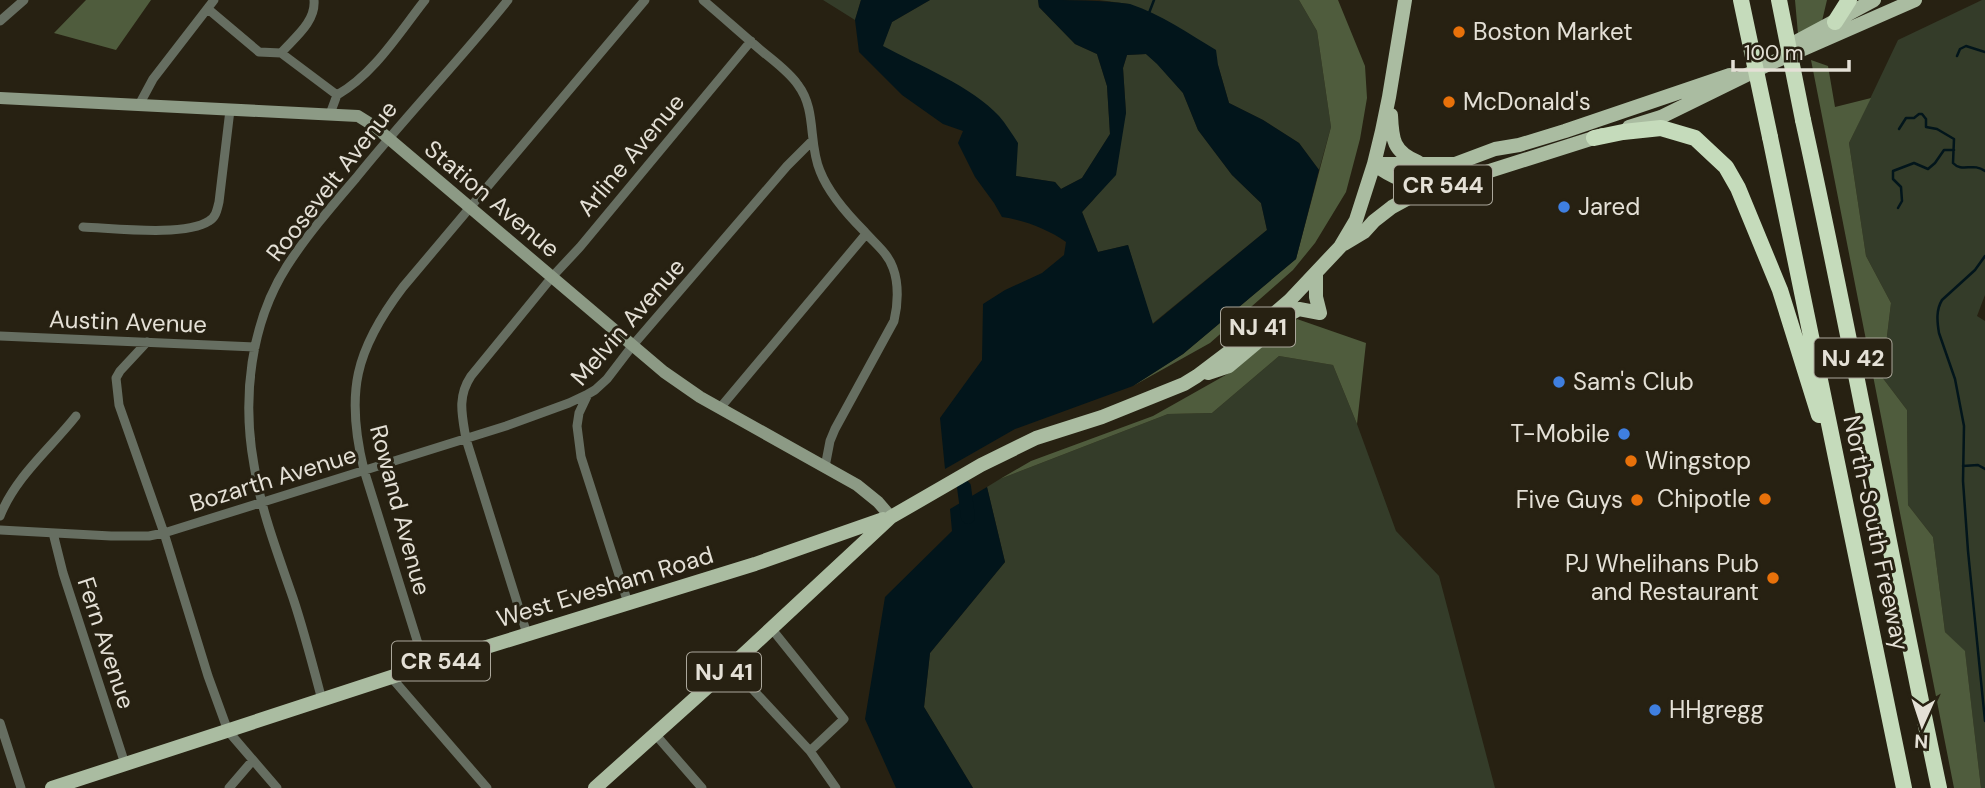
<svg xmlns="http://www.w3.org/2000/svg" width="1985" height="788" font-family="'DM Sans',sans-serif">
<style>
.green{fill:#343c29}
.forest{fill:#4f5c3d}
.water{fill:#02151b;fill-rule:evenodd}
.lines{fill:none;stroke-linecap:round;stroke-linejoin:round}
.stream{stroke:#02151b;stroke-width:2.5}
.river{stroke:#02151b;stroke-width:14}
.street{stroke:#666e61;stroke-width:9}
.secondary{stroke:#8c9a85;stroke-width:12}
.primary{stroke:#aabca1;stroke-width:14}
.highway{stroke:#c5dbbb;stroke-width:16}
.highway-bridge{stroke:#c5dbbb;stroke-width:16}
.food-dot{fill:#e8710a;stroke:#272112;stroke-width:2.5}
.shop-dot{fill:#3f7fe0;stroke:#272112;stroke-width:2.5}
.labels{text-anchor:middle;stroke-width:6;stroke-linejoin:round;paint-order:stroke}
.shield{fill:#272112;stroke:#aba79b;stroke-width:2}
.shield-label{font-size:23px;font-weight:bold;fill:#e4e0d6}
.poi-label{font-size:24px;fill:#e4e0d6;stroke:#272112;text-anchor:start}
.street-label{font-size:24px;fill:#e4e0d6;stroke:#272112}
</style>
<rect width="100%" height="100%" fill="#272112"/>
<path class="green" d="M823 0H861L855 20Z
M930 0H1038L1039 7 1075 44 1097 54 1107 86 1110 134 1082 178 1061 189 1055 182 1016 176 882 46 892 22Z
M1099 0H1299L1317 31 1331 127 1319 170 1299 143 1263 120 1229 103 1218 65 1162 19 1129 4Z
M1982 0H1985V295L1977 316 1985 321V788H1981L1965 652 1945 632 1933 537 1908 505 1907 410 1882 377 1891 303 1866 256 1849 143 1898 40Z
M1146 54 1157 63 1183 93 1198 130 1232 175 1261 203 1267 230 1152 324 1128 245 1098 252 1082 212 1094 199 1126 113 1123 68 1127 55Z
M1279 356 1333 365 1357 424 1396 531 1439 576 1495 788H973L924 707 930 653 1005 562 987 487 1000 479 1168 414 1212 413Z"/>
<path class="forest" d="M86 0H151L116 50 54 33Z
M1299 0H1338L1365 66 1367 98 1360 139 1346 192 1315 243 1293 270 1210 343 1133 386 1183 354 1296 259 1331 127 1317 31Z
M1795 0H1827L1822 21 1798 34Z
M1811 60 1828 66 1835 107 1871 98 1849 143 1866 256 1891 303 1882 377 1907 410 1908 505 1933 537 1945 632 1965 651 1981 788H1954Z
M1297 319 1366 343 1357 424 1333 365 1279 356 1212 413 1168 414 1000 479 1031 461 1153 416 1231 372Z"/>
<path class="water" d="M861 0H930L892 22 883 46C918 65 973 87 999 116 1006 124 1012 134 1018 143L1016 176 1055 182 1061 189 1082 178 1110 134 1107 86 1097 54 1075 44 1039 7 1038 0C1066 0 1104 0 1130 4 1161 14 1189 34 1216 50L1218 65 1229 103 1263 120 1299 143 1319 170 1296 259 1183 354 1133 386 1015 429 945 469 940 418 982 360 983 304 1005 290 1042 273 1064 255 1066 242C1048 229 1024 220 1002 217L994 203 975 177 958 143 963 131 943 124 902 95 859 52 855 20ZM1146 54 1157 64 1183 93 1198 130 1232 175 1261 203 1267 230 1153 324 1128 245 1098 252 1082 212 1116 175 1126 113 1123 68 1127 55Z
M987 487 1005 562 930 653 924 707 973 788H896L865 719 885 597 952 531 950 509Z"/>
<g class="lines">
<path class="stream" d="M1149 13 1154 0
M1957 56 1960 49 1966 46 1985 52
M1899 129 1906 118H1914L1919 114H1922L1926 119V127L1937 129 1954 139 1953 163C1962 173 1973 162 1985 171
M1898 208 1902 201 1901 187 1893 179V171L1914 163 1928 169 1935 163 1944 150H1954
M1985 256 1975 270 1942 300C1936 310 1937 321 1939 333L1955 379 1964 426 1963 481 1968 551 1985 721
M1963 466 1978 465 1985 469"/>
<path class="river" d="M964 487 968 517"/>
<path class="street" d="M703 0C723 17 743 35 763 52 775 62 789 72 798 85 817 110 808 143 820 171 829 194 847 214 864 231 874 243 888 253 893 268 899 284 898 305 894 321L835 429 830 441 825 467
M208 9 259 52 281 53
M0 21 24 0
M281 53 337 95C374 74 399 33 425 0
M281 53C294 38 316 22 314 0
M139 105 153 79 214 0
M330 114 337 95
M83 227C113 228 185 237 209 221 216 217 217 210 219 202L230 110
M0 336 255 347
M147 342 120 371 116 378 119 405 164 533 208 676 228 731 277 788
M720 408 866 234
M0 516C16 476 50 449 76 416
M0 530 111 536H149L164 533 506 426 569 403 588 394
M53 533 63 573 125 764
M628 603 581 457 577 426 579 413 588 394 595 390 607 379 633 345 787 166 812 141
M771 628 844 719 810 751
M527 634 466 439C462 415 457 397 471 376L552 277 580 247 751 41
M425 666 364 470C345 393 355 350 403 287L645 0
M731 666 810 751 836 788
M391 677 487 788
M322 700C313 666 304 631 293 598 278 554 261 511 254 465 242 399 250 324 287 266 307 235 332 206 356 178 405 117 459 61 508 0
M0 723 21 788
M655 734 702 788
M229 788 253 760"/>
<path class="secondary" d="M0 98 358 116 374 126 664 372 700 397 857 485 878 502 891 517"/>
<path class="primary" d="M1792 44 1874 0
M1391 115C1392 139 1393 152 1418 162
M1629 127 1661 117 1769 64 1915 0
M1374 164H1455L1495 149 1519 145 1565 131 1730 75
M1374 164C1392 178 1411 186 1434 184
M1344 244 1364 232 1374 221 1392 207 1414 195 1603 135
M1316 273V297L1320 313
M1208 373 1229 366 1292 313 1299 309 1320 313
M52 788 425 666 755 564 883 519
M595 788 731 666 891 517 981 465 1036 438 1102 417 1184 384 1197 376 1234 348 1290 300 1340 247 1356 220 1374 164 1382 131 1389 97 1405 0"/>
<path class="highway" d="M1835 22 1849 0
M1803 120C1852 342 1892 566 1939 788
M1770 137 1904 788
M1594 138 1623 132 1661 128 1695 138 1726 167 1738 188 1780 290 1819 415"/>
<path class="highway-bridge" d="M1741 0 1770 137
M1779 0 1803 120"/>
</g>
<g class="food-dot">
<circle cx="1459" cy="32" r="7"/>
<circle cx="1449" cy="102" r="7"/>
<circle cx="1631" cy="461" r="7"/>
<circle cx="1765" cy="499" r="7"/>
<circle cx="1637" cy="500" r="7"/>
<circle cx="1773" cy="578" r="7"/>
</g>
<g class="shop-dot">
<circle cx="1564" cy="207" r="7"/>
<circle cx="1559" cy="382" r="7"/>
<circle cx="1624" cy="434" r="7"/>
<circle cx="1655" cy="710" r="7"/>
</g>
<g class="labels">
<g class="shield">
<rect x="1394" y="165.5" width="98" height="39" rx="5"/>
<rect x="1221" y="307.5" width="74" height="39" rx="5"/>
<rect x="1814.5" y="338.5" width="77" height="39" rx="5"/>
<rect x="392" y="641.5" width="98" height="39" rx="5"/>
<rect x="687" y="652.5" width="74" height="39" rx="5"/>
</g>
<g class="shield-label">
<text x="1443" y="193">CR 544</text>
<text x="1258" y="335">NJ 41</text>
<text x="1853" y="366">NJ 42</text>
<text x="441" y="669">CR 544</text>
<text x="724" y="680">NJ 41</text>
</g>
<g class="poi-label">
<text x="1473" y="40">Boston Market</text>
<text x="1463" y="110">McDonald's</text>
<text x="1578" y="215">Jared</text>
<text x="1573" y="390">Sam's Club</text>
<text x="1610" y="442" text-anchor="end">T-Mobile</text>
<text x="1645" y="469">Wingstop</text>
<text x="1751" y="507" text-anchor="end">Chipotle</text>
<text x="1623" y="508" text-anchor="end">Five Guys</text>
<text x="1759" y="572" text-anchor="end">PJ Whelihans Pub<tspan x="1759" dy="28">and Restaurant</tspan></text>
<text x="1669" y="718">HHgregg</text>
</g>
<g class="street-label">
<text transform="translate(631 155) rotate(-50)" y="8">Arline Avenue</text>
<text transform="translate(332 181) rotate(-52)" y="8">Roosevelt Avenue</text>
<text transform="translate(492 199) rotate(40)" y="8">Station Avenue</text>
<text transform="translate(128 322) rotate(2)" y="8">Austin Avenue</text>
<text transform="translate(628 322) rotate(-49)" y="8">Melvin Avenue</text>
<text transform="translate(273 479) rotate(-17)" y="8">Bozarth Avenue</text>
<text transform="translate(400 510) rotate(75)" y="8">Rowand Avenue</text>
<text transform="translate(1876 533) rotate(78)" y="8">North-South Freeway</text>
<text transform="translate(605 587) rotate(-17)" y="8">West Evesham Road</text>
<text transform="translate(106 643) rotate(72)" y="8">Fern Avenue</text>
</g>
</g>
<g transform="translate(1922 725) rotate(183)" stroke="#272112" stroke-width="5" paint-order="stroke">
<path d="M0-5L12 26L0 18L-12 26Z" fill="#e4e0d6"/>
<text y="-10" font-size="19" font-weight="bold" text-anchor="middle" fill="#e4e0d6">N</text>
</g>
<path d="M1733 60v10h116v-10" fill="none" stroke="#e4e0d6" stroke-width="3.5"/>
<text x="1744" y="60" font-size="21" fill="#e4e0d6" stroke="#272112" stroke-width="5" paint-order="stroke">100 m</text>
</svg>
